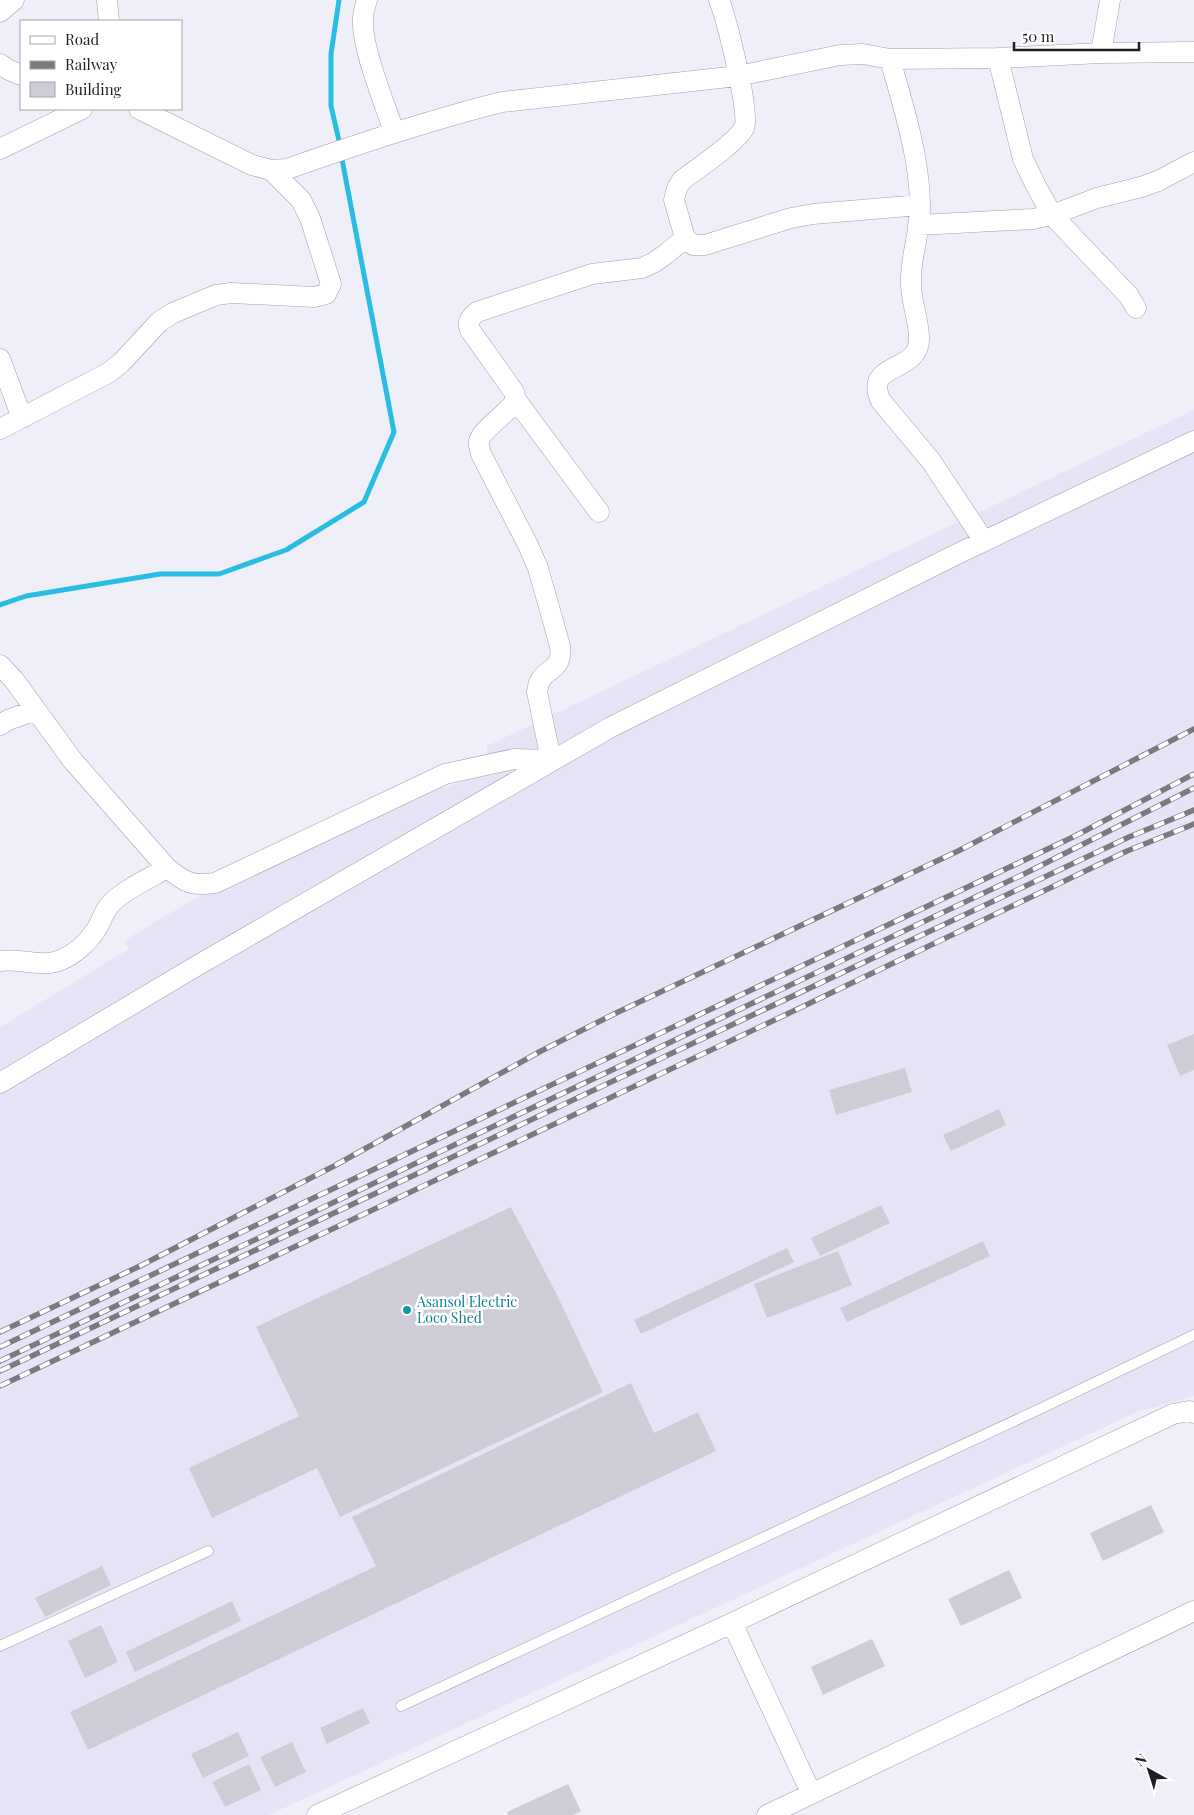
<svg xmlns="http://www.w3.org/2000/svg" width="1194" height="1815" font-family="'Playfair Display',serif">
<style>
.built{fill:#e6e4f6}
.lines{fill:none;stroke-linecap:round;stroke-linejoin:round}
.stream{stroke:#2abde3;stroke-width:5}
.building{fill:#cecdd7}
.service-casing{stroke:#a09fa9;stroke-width:11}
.minor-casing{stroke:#a09fa9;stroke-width:21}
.service{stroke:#fff;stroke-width:10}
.minor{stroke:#fff;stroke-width:20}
.rail-casing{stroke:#7b7a81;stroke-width:5.5}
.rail{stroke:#fff;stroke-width:4;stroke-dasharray:11;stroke-linecap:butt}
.culture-dot{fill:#0f9aa8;stroke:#fff;stroke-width:2}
.labels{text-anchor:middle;stroke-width:5;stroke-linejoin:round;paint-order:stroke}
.culture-label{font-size:14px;fill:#0d838f;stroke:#fff;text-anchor:start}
</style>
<rect width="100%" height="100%" fill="#efeff9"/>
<path class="built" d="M1194 410V1396L1137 1412 269 1815H0V1027L129 949 125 940 201 895 427 779 445 789 486 769 487 746Z"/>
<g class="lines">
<path class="stream" d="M339 0 331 54V106L340 145
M0 605 26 596 160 574H219L286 550 364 502 394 432 341 154"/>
</g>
<path class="building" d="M1194 1034V1070L1180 1076 1167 1045Z
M905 1068 912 1092 836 1115 829 1090Z
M999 1109 1006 1125 951 1151 943 1135Z
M881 1205 890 1223 820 1256 811 1238Z
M511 1207 556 1293 603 1392 340 1517 317 1468 212 1518 189 1468 299 1416 256 1327Z
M983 1241 990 1256 847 1322 840 1308Z
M787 1248 794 1262 641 1334 634 1320Z
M838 1251 852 1285 767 1318 754 1284Z
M631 1383 654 1433 698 1412 716 1451 88 1750 70 1712 376 1566 352 1517Z
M1151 1505 1164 1532 1103 1561 1090 1533Z
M102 1566 111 1585 45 1617 35 1598Z
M1009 1570 1022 1598 961 1626 948 1599Z
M232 1601 241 1621 135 1672 126 1652Z
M101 1625 118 1662 85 1678 68 1641Z
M872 1639 885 1666 823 1695 811 1667Z
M363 1708 370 1723 327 1744 320 1728Z
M238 1732 249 1756 203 1778 191 1754Z
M292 1742 306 1772 275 1787 260 1757Z
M249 1764 261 1790 225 1807 212 1782Z
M568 1784 581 1811 573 1815H508L507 1812Z"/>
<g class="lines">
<defs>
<path id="service" d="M0 1646 208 1551
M401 1706 1042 1408 1194 1335"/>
<path id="minor" d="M107 0 109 21
M367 0C365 6 363 13 363 19 361 47 385 104 394 132
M719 0C726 18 751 114 744 128 737 142 697 169 682 180L677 188 674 200 685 238 693 245H705L791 218 813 214 920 205
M0 12 14 0
M1101 53 1110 0
M998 58 1023 159 1035 184 1052 215 1129 296 1136 308
M890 59C903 106 919 154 920 204 921 229 911 254 911 279 910 299 918 317 919 336 922 375 862 360 881 401L931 461 984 541
M0 64 9 70 21 75
M139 109 252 165 271 170 287 169C358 144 429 120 502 102L738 76 840 55 863 54 890 59 998 58 1101 53 1194 52
M0 149 82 109
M918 225 1033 219 1052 215 1097 198 1141 187 1158 181 1194 162
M0 359 22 418
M516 400 599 512
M0 429 108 373 121 363 159 322 173 313 216 295 231 293 314 297 326 294 331 284 310 218 301 200 271 170
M0 665 14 680 73 761 167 868C186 883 191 886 215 883L445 774 514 759 551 760 537 692C539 666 564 675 560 646L538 568 528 545 481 454C481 451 478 446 479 442 480 430 509 413 516 400L514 392 470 330C467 321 470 318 477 312L592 274 642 268 653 263 666 254 685 238
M0 725 8 720 36 710
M0 961C20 958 42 968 61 960 75 954 88 942 96 930 101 923 103 913 109 906 121 891 150 878 167 868
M0 1083 193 968 611 727 953 556 1194 441
M732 1623 811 1793
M317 1815 732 1623 1173 1414 1189 1411 1194 1413
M767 1815 1194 1611"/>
</defs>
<use href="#service" class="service-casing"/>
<use href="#minor" class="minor-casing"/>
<use href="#service" class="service"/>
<use href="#minor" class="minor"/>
<defs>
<path id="rail" d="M0 1332 140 1266 334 1166 541 1051 614 1014 958 851 1194 729
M0 1347 1073 837 1194 774
M0 1361 1026 873 1194 788
M0 1371 1129 837 1194 810
M0 1386 783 1016 1127 851 1194 824"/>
</defs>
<use href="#rail" class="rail-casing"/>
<use href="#rail" class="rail"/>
</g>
<circle class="culture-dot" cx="407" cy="1310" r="5"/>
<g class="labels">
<g class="culture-label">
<text x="417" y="1307">Asansol Electric<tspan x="417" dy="16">Loco Shed</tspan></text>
</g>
</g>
<rect x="20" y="20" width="162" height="90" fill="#ffffff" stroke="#a5a5a6"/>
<rect x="30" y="36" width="25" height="8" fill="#ffffff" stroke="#a5a5a6"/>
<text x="65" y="45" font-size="15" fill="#1e1d21">Road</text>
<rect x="30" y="61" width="25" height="8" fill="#7b7a81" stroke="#a5a5a6"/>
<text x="65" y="70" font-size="15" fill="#1e1d21">Railway</text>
<rect x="30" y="82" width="25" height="15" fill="#cecdd7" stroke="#a5a5a6"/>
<text x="65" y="95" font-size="15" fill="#1e1d21">Building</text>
<g transform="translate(1149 1770) rotate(321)" stroke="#ffffff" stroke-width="4" paint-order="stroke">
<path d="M0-4L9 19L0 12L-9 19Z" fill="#1e1d21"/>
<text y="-8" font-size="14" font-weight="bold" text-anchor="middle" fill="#1e1d21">N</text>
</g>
<path d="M1014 42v8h125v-8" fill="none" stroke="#1e1d21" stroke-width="2.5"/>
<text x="1022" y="42" font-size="15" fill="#1e1d21" stroke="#ffffff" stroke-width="4" paint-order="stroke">50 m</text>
</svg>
